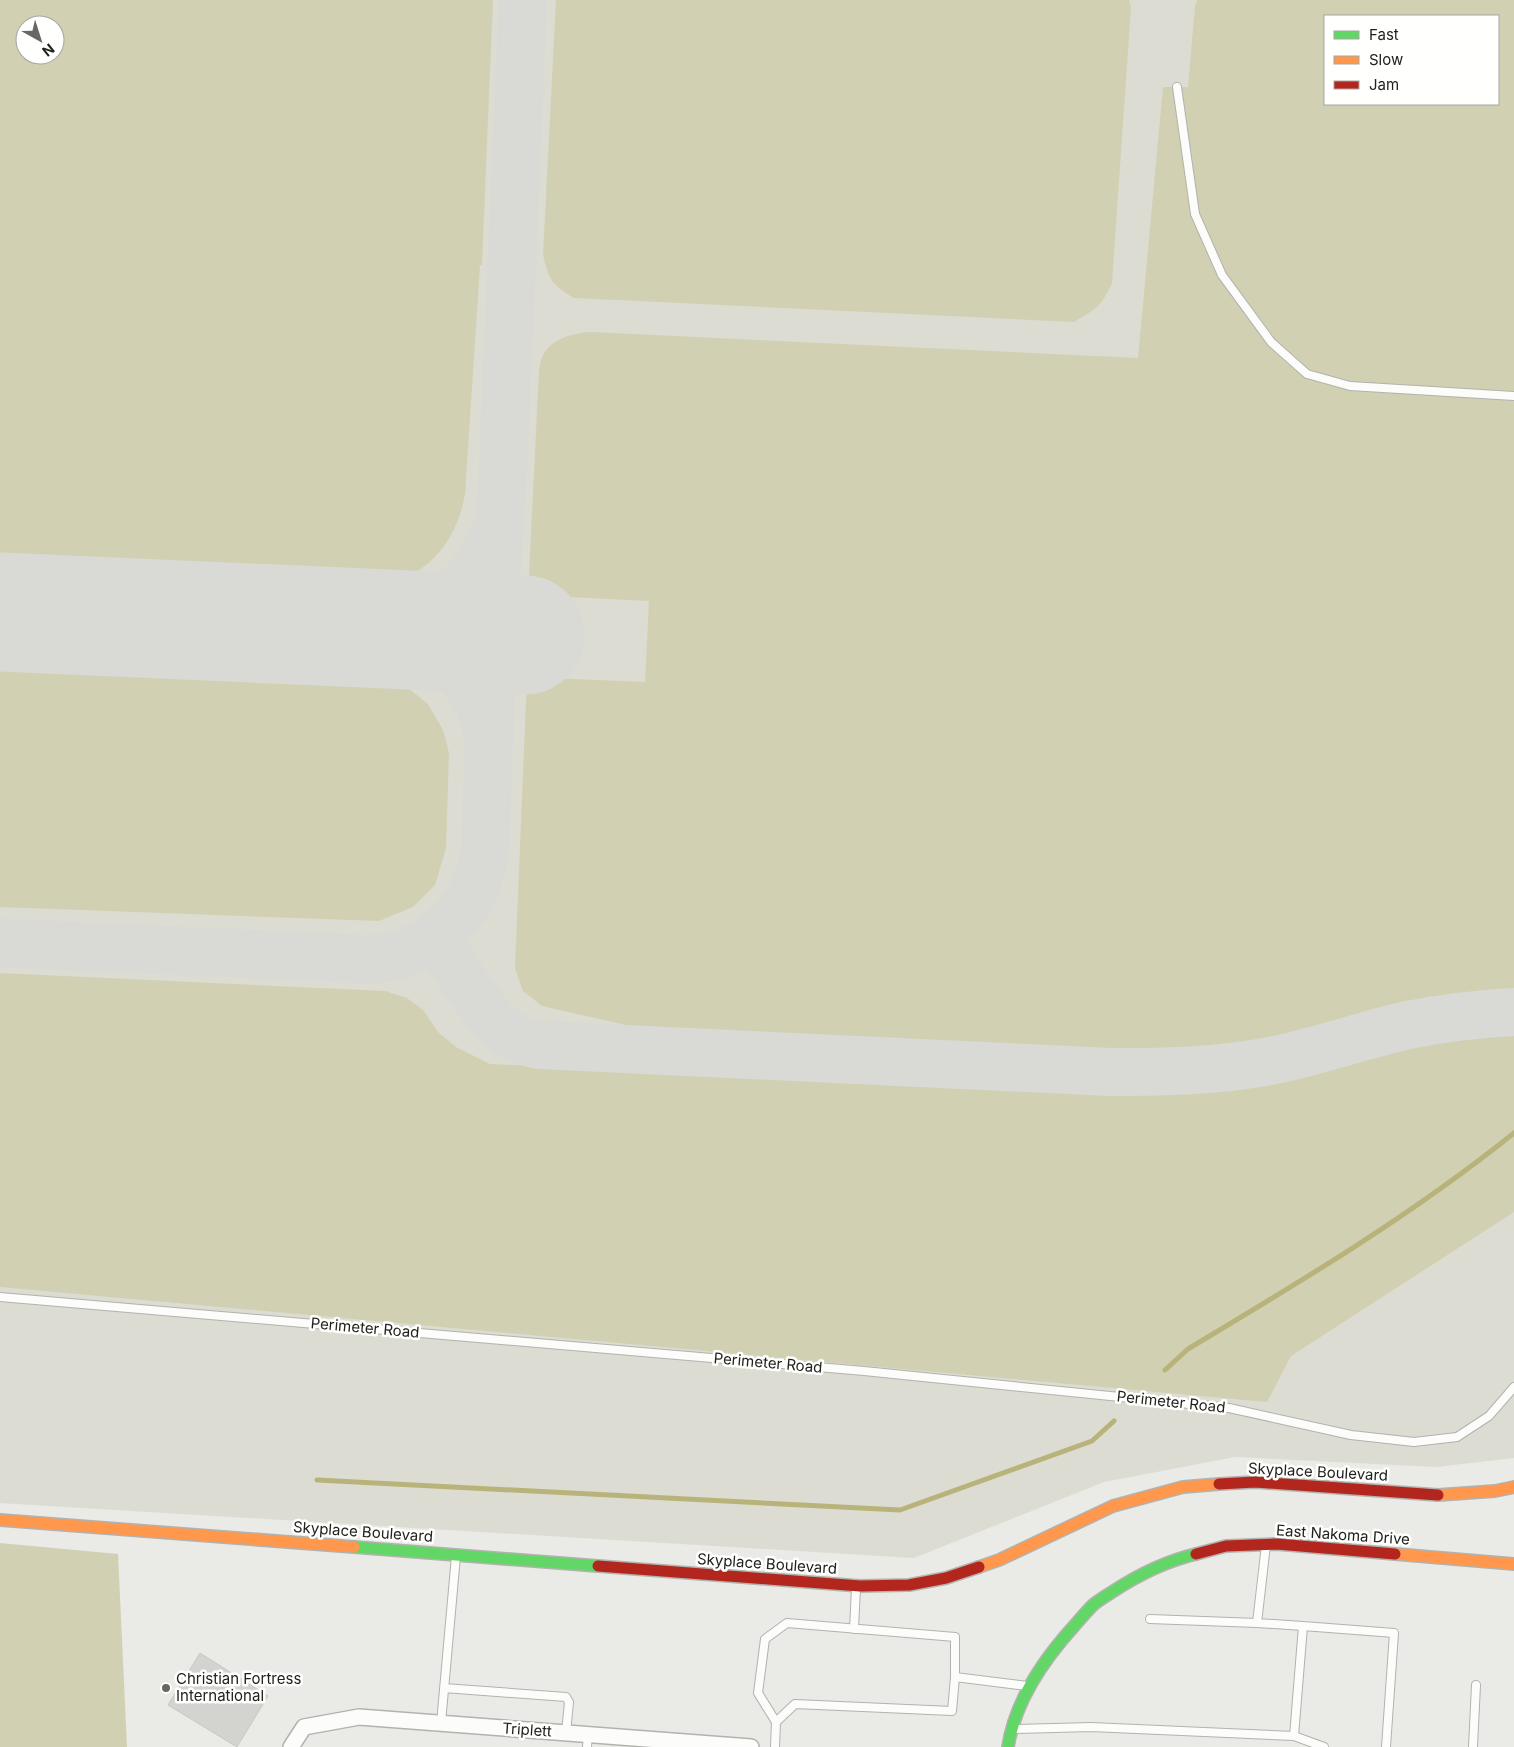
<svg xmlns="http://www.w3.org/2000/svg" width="1514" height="1747" font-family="Inter,sans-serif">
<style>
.built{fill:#dcdcd2;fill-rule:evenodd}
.green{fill:#d2d0b2;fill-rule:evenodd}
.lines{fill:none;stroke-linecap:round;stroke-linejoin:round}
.stream{stroke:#b8b37a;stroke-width:5}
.taxiway{stroke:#d9d9d6;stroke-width:48}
.runway{stroke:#d9d9d6;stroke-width:119}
.building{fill:#d3d3d0;stroke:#c7c7c4}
.lane-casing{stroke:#b2b2af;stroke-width:10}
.street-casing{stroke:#b2b2af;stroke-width:18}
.fast-casing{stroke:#b2b2af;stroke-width:14}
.slow-casing{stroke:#b2b2af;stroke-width:14}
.jam-casing{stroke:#b2b2af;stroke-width:14}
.lane{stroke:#fcfcfb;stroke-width:8}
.street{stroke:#fcfcfb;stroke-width:15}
.fast{stroke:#63d668;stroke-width:11}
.slow{stroke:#ff974d;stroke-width:11}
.jam{stroke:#b3261e;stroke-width:11}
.poi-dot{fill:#676764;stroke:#fffffe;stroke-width:2}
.labels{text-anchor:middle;stroke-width:5;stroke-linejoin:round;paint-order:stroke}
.street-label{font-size:15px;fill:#21211e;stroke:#fffffe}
.poi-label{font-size:15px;fill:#21211e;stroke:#fffffe;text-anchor:start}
</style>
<rect width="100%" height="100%" fill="#eaeae6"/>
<path class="built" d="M0 0H1514V1458L1436 1467 1235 1457 1104 1482 914 1558 0 1503ZM1325 16H1498V104H1325ZM25 25H55V55H25Z"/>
<path class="green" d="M0 0H493L482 265H480L465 494C457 539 431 575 383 584 372 586 360 586 349 587L0 571ZM25 25H55V55H25Z
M556 0H1129L1131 7 1112 283C1102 306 1095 310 1074 322L574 298C551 284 549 280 543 255Z
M1197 0H1514V992L1480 994 1381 1009 1243 1047 1164 1052 635 1027 542 1006 523 991 515 968 527 677 645 682 649 601 528 595 539 370C540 365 541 359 543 355 552 338 574 333 591 332L1138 358 1163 87H1188L1195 6ZM1325 16H1498V104H1325Z
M0 651 363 668 362 670 386 676 399 681 428 704 443 730 449 753 446 848 435 885 413 907 379 921 0 907Z
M0 973 385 991 407 998 423 1010 438 1032 456 1047 490 1064 1148 1094 1258 1087 1368 1054 1460 1034 1514 1032V1212L1291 1356 1267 1402 0 1287Z
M0 1543 118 1554 127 1747H0Z"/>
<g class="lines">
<path class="stream" d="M1165 1370 1188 1349C1300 1282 1412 1215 1514 1133
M317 1480 900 1510 1092 1441 1114 1421"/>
<path class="taxiway" d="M487 731C480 682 439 654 401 630 444 604 478 580 495 531
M435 936 465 983 494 1022 506 1032 520 1040 539 1045 1111 1072C1166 1072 1221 1071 1275 1060 1320 1051 1363 1035 1408 1025 1443 1018 1478 1014 1514 1012
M0 943 362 959C370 959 378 959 385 958 427 951 467 917 479 876 482 868 483 859 485 850L493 634 503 467 523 0"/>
<path class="runway" d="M0 612 525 635"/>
</g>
<path class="building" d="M200 1653 268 1696 237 1747 168 1705Z"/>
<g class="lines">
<defs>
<path id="lane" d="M1177 87 1195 214 1222 275 1271 342 1307 374 1350 386 1514 396
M0 1297 864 1371 1229 1408 1351 1435 1414 1442 1457 1437 1489 1416 1514 1387
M1257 1623 1266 1545
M1303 1626 1394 1633 1386 1747
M854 1629 856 1588
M444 1688 566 1697 569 1702 566 1733
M776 1722 795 1704 952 1711 955 1677
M441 1723 456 1556
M1014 1729 1091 1727 1294 1736 1303 1626 1257 1623 1150 1619
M1294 1736 1324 1747
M587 1747 588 1734
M775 1747 776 1722 758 1693 765 1639 787 1623 955 1637V1677L1027 1686
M1473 1747 1476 1685"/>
<path id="street" d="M291 1747 304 1727 359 1717 751 1747"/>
<path id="fast" d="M354 1547 598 1566
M1008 1747C1015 1700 1044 1659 1075 1625 1081 1618 1087 1611 1093 1605 1099 1600 1106 1596 1112 1592 1138 1575 1166 1561 1196 1554"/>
<path id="slow" d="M1438 1495 1495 1491 1514 1487
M0 1520 354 1547
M1395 1554 1514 1564
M979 1567 999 1560 1113 1506 1183 1487 1219 1484"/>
<path id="jam" d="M1219 1484 1255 1482 1438 1495
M1196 1554 1226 1546 1277 1544 1395 1554
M598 1566 860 1586 909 1585 946 1578 979 1567"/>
</defs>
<use href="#lane" class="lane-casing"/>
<use href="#street" class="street-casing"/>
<use href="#fast" class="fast-casing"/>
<use href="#slow" class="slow-casing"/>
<use href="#jam" class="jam-casing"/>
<use href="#lane" class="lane"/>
<use href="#street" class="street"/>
<use href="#fast" class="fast"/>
<use href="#slow" class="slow"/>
<use href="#jam" class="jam"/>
</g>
<circle class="poi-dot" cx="166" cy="1688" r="5"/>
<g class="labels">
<g class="street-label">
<text transform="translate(365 1328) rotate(5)" y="5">Perimeter Road</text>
<text transform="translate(768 1363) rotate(5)" y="5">Perimeter Road</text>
<text transform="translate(1171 1402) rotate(6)" y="5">Perimeter Road</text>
<text transform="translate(1318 1472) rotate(3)" y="5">Skyplace Boulevard</text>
<text transform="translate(363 1532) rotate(4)" y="5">Skyplace Boulevard</text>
<text transform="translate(1343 1535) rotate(4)" y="5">East Nakoma Drive</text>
<text transform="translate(767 1564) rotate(4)" y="5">Skyplace Boulevard</text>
<text transform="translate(527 1730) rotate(4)" y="5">Triplett</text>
</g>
<g class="poi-label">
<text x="176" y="1684">Christian Fortress<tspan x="176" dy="17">International</tspan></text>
</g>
</g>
<rect x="1324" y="15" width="175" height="90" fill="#fffffe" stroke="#a6a6a4"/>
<rect x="1334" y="31" width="25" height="8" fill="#63d668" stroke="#a6a6a4"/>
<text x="1369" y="40" font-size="15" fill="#21211e">Fast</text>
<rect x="1334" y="56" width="25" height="8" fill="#ff974d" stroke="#a6a6a4"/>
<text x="1369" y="65" font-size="15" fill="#21211e">Slow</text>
<rect x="1334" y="81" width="25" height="8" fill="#b3261e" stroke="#a6a6a4"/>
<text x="1369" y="90" font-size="15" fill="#21211e">Jam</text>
<g transform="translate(40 40) rotate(141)"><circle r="24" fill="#fffffe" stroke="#a6a6a4"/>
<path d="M0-4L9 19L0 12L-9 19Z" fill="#676764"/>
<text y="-8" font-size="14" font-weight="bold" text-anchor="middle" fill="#21211e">N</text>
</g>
</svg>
